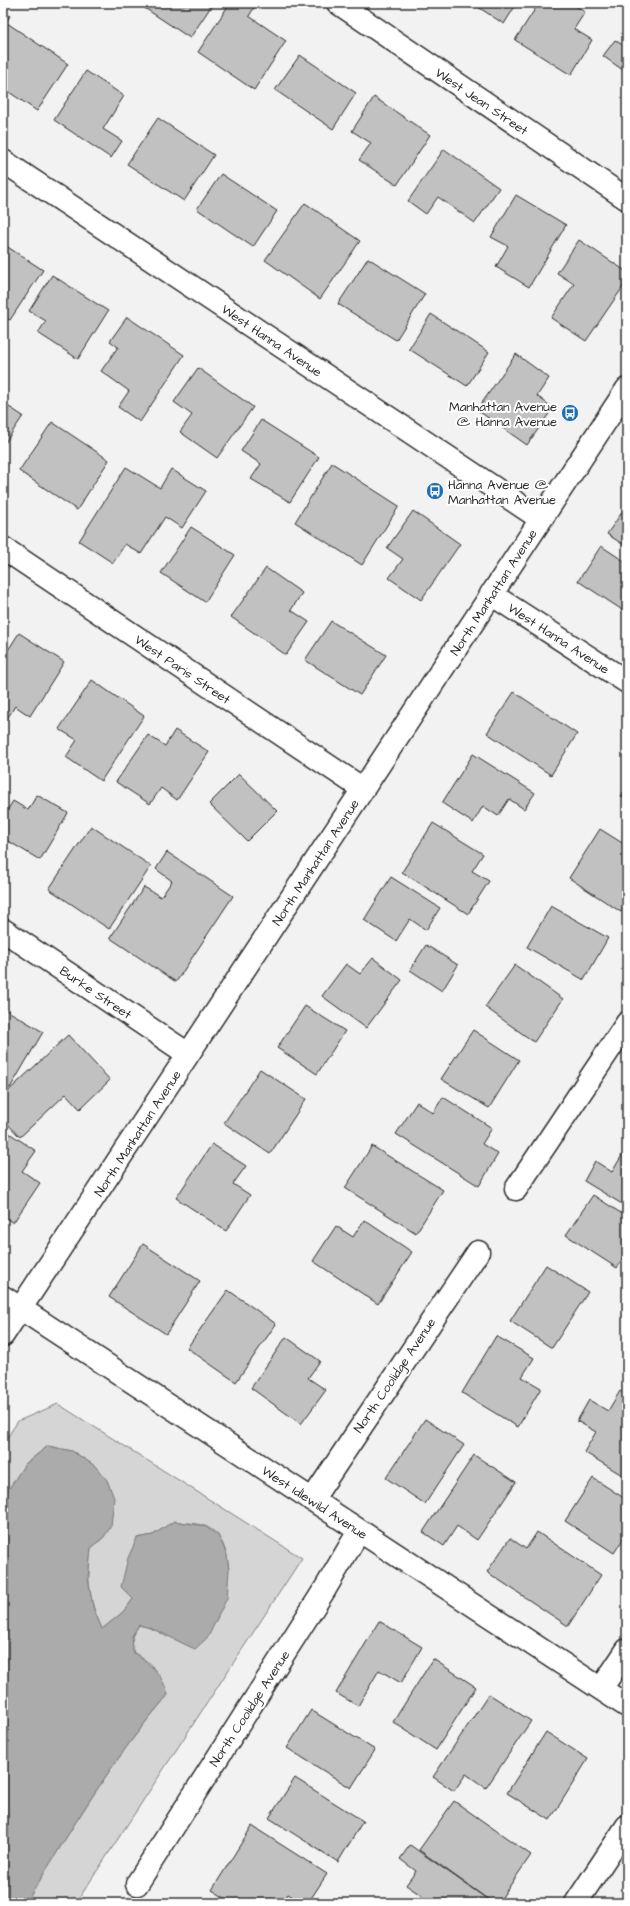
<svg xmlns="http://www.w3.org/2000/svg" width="630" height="1906" font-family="'Architects Daughter',sans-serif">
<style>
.green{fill:#d5d5d5;stroke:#808080}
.water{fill:#ababab;stroke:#787878}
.building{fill:#c1c1c1;stroke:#2b2b2b}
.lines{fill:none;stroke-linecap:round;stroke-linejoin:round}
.minor-casing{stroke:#2b2b2b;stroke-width:25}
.minor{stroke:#fff;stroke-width:22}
.labels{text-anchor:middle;stroke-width:4;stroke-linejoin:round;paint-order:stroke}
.street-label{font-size:13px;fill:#2b2b2b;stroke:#fff}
.poi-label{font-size:13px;fill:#2b2b2b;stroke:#fff;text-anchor:end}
</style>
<rect width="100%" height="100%" fill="#f2f2f2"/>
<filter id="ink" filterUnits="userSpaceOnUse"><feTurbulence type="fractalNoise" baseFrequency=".025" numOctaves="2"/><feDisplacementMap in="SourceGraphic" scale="8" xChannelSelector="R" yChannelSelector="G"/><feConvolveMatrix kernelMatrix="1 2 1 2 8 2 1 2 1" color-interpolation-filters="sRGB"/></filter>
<g filter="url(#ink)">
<path class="green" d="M58 1404 302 1558 76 1903H26C70 1831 113 1758 168 1695L151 1664 133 1652 132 1636 139 1625 154 1629 167 1637 229 1570C227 1553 223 1533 205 1526 197 1523 183 1523 174 1521L153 1535 137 1538 133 1599 123 1612 102 1629C88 1597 87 1583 91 1548L104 1537 95 1466 72 1451 48 1446 25 1464 3 1498V1444L18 1421Z"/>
<path class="water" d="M48 1446 72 1451 95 1466 107 1480 114 1498 111 1526 104 1537 91 1548 88 1578 93 1607 102 1629 123 1612 133 1599 121 1587 128 1558 137 1538 153 1535 174 1521 204 1526 218 1535 227 1555 229 1570 227 1598 208 1637 195 1649C176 1641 158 1629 139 1625L132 1636 133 1652C151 1665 162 1673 168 1695 113 1758 70 1831 26 1903H3V1498L25 1464Z"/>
<path class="building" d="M137 3H209L212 5 190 38Z
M230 3H257L249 16 286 41 254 90 198 52Z
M472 3H517L504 24Z
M539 3H571L585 12 574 29 592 40 571 75 515 40Z
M3 12 10 16 3 27Z
M7 23 68 64 37 111 3 88V29Z
M615 40 627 48V73L603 56Z
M300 55 356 93 333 129 275 90Z
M86 71 124 96 103 129 122 141 111 158 54 120Z
M374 97 430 135 397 185 359 160 371 143 352 131Z
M158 118 214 155 184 201 127 164Z
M444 149 499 188 475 223 438 197 426 214 408 201Z
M221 174 277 211 253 247 197 209Z
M516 195 566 225 529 287 496 267 508 246 491 237Z
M305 203 360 241 320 299 265 260Z
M579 240 627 272V281L586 341 551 318 574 284 557 273Z
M3 244 43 270 10 320 3 316Z
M368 258 425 294 396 340 338 304Z
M52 275 108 311 78 359 38 333 46 321 29 311Z
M431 314 489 352 467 386 409 349Z
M127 317 184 355 140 422 118 407 129 391 101 371 118 347 110 341Z
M516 354 549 378 537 396 553 408 527 445 477 410Z
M198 368 253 407 217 458 180 432 192 415 174 402Z
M3 403 23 416 3 446Z
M261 420 319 457 290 502 251 479 261 464 241 451Z
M52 422 109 460 77 510 19 471Z
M332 463 399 506 362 565 295 522Z
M126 467 160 488 171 469 206 491 182 528 165 517 141 554 125 544 113 563 79 541Z
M627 505V547L607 534Z
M413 511 460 544 421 600 389 578 403 559 387 548Z
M191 527 235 555 205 602 161 573Z
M601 546 627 563V613L578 581Z
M266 568 302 593 291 610 309 622 286 655 231 617Z
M331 621 386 655 360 695 305 660Z
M19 633 64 662 30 716 15 706 4 724 3 658Z
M92 680 144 716 101 781 66 757 77 740 59 729Z
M514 692 577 734 551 775 487 733Z
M175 730 209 752 177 800 161 788 150 804 116 782 148 735 165 746Z
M473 754 535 793 524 809 509 799 498 816 483 806 473 823 442 803Z
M239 774 277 811 247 841 209 804Z
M627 787V801L621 796Z
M37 795 68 813 40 860 3 838V817L13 801 28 810Z
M433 823 483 854 472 871 489 881 468 914 402 872Z
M91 826 151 866 109 929 49 889Z
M600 829 627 846V902L621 912 569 878Z
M167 852 233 896 176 982 110 938 144 887 161 897 172 881 156 869Z
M391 877 440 908 426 930 410 919 396 941 364 920Z
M551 906 608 938 584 980 527 947Z
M426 945 458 965 442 991 410 970Z
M373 958 402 980 366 1028 322 996 346 964 360 974Z
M515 965 563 999 534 1042 485 1007Z
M305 1006 345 1031 317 1074 277 1048Z
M3 1008 43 1032 10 1088 3 1084Z
M473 1030 519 1060 489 1108 441 1079Z
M68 1035 110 1080 80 1109 66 1094 20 1137 3 1119V1096Z
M260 1069 306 1099 270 1154 224 1123Z
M443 1097 492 1128 482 1144 498 1154 479 1186 396 1134 417 1102 433 1113Z
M3 1129 36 1151 22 1171 40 1183 13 1223 3 1216Z
M212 1144 246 1166 233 1184 250 1195 226 1231 176 1198Z
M372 1146 443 1190 416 1233 345 1188Z
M627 1147V1207L584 1181 595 1161 612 1172Z
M593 1195 627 1217V1252L617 1268 566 1235Z
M364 1220 412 1252 378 1304 313 1261 336 1226 353 1237Z
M143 1244 200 1281 166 1334 109 1297Z
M546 1265 588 1292 552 1348 510 1321Z
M228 1290 276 1324 236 1382 187 1348Z
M496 1336 534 1358 522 1377 541 1388 518 1427 462 1393Z
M286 1337 320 1361 308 1378 326 1390 301 1424 251 1388Z
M620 1391 627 1395V1478L584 1452 596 1432 577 1421 589 1400 608 1411Z
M425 1419 464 1445 425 1504 386 1478Z
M474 1455 516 1482 477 1540 457 1526 444 1546 423 1532Z
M593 1478 627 1500V1533L614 1553 565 1521Z
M537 1532 601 1575 568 1626 487 1572 510 1538 526 1549Z
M379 1621 422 1647 401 1683 379 1670 358 1706 336 1693Z
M433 1659 476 1687 436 1750 393 1722Z
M489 1694 531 1721 486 1788 466 1774 454 1791 433 1777Z
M311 1710 375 1750 351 1788 287 1748Z
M546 1732 588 1759 550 1820 507 1793Z
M295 1778 363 1821 338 1862 269 1818Z
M454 1801 531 1855 498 1903H493L419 1850Z
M252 1826 327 1874 308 1903H303L288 1894 282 1903H233L212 1890Z
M410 1845 490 1901 488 1903H417L422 1896 406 1885 416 1871 400 1859Z"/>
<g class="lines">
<defs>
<path id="minor" d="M338 3 627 199
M3 161 541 519
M3 548 363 789
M491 594 627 682
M3 930 188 1054
M516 1189 627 1023
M3 1297 627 1706
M3 1335 627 389
M312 1500 478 1252
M601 1689 627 1650
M137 1884 325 1589 359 1531
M576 1903 627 1826"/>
</defs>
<use href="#minor" class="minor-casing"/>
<use href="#minor" class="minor"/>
</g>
</g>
<defs>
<symbol id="bus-disc" viewBox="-11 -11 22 22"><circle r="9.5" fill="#1f6fb2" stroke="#fff"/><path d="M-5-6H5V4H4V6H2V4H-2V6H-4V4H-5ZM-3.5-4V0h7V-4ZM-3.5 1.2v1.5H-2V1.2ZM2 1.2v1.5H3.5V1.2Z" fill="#fff"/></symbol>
</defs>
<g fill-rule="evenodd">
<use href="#bus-disc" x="560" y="403" width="20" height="20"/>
<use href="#bus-disc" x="425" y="481" width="20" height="20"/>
</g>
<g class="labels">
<g class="street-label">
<text transform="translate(482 101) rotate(34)" y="5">West Jean Street</text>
<text transform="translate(272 340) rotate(34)" y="5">West Hanna Avenue</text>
<text transform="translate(493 592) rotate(-57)" y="5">North Manhattan Avenue</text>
<text transform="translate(559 638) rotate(33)" y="5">West Hanna Avenue</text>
<text transform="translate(183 669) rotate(34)" y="5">West Paris Street</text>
<text transform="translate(315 862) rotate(-57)" y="5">North Manhattan Avenue</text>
<text transform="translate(96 992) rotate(34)" y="5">Burke Street</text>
<text transform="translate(137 1133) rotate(-57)" y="5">North Manhattan Avenue</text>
<text transform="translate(394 1375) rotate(-56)" y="5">North Coolidge Avenue</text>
<text transform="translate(315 1502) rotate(33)" y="5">West Idlewild Avenue</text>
<text transform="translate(249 1708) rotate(-57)" y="5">North Coolidge Avenue</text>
</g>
<g class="poi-label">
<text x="557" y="411">Manhattan Avenue<tspan x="557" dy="15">@ Hanna Avenue</tspan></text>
<text x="448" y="489" text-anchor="start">Hanna Avenue @<tspan x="448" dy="15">Manhattan Avenue</tspan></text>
</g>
</g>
<rect width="630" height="1906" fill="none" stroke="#fff" stroke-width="16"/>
<rect x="8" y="8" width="614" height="1890" fill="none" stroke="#2b2b2b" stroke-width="1.5" filter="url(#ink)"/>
</svg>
